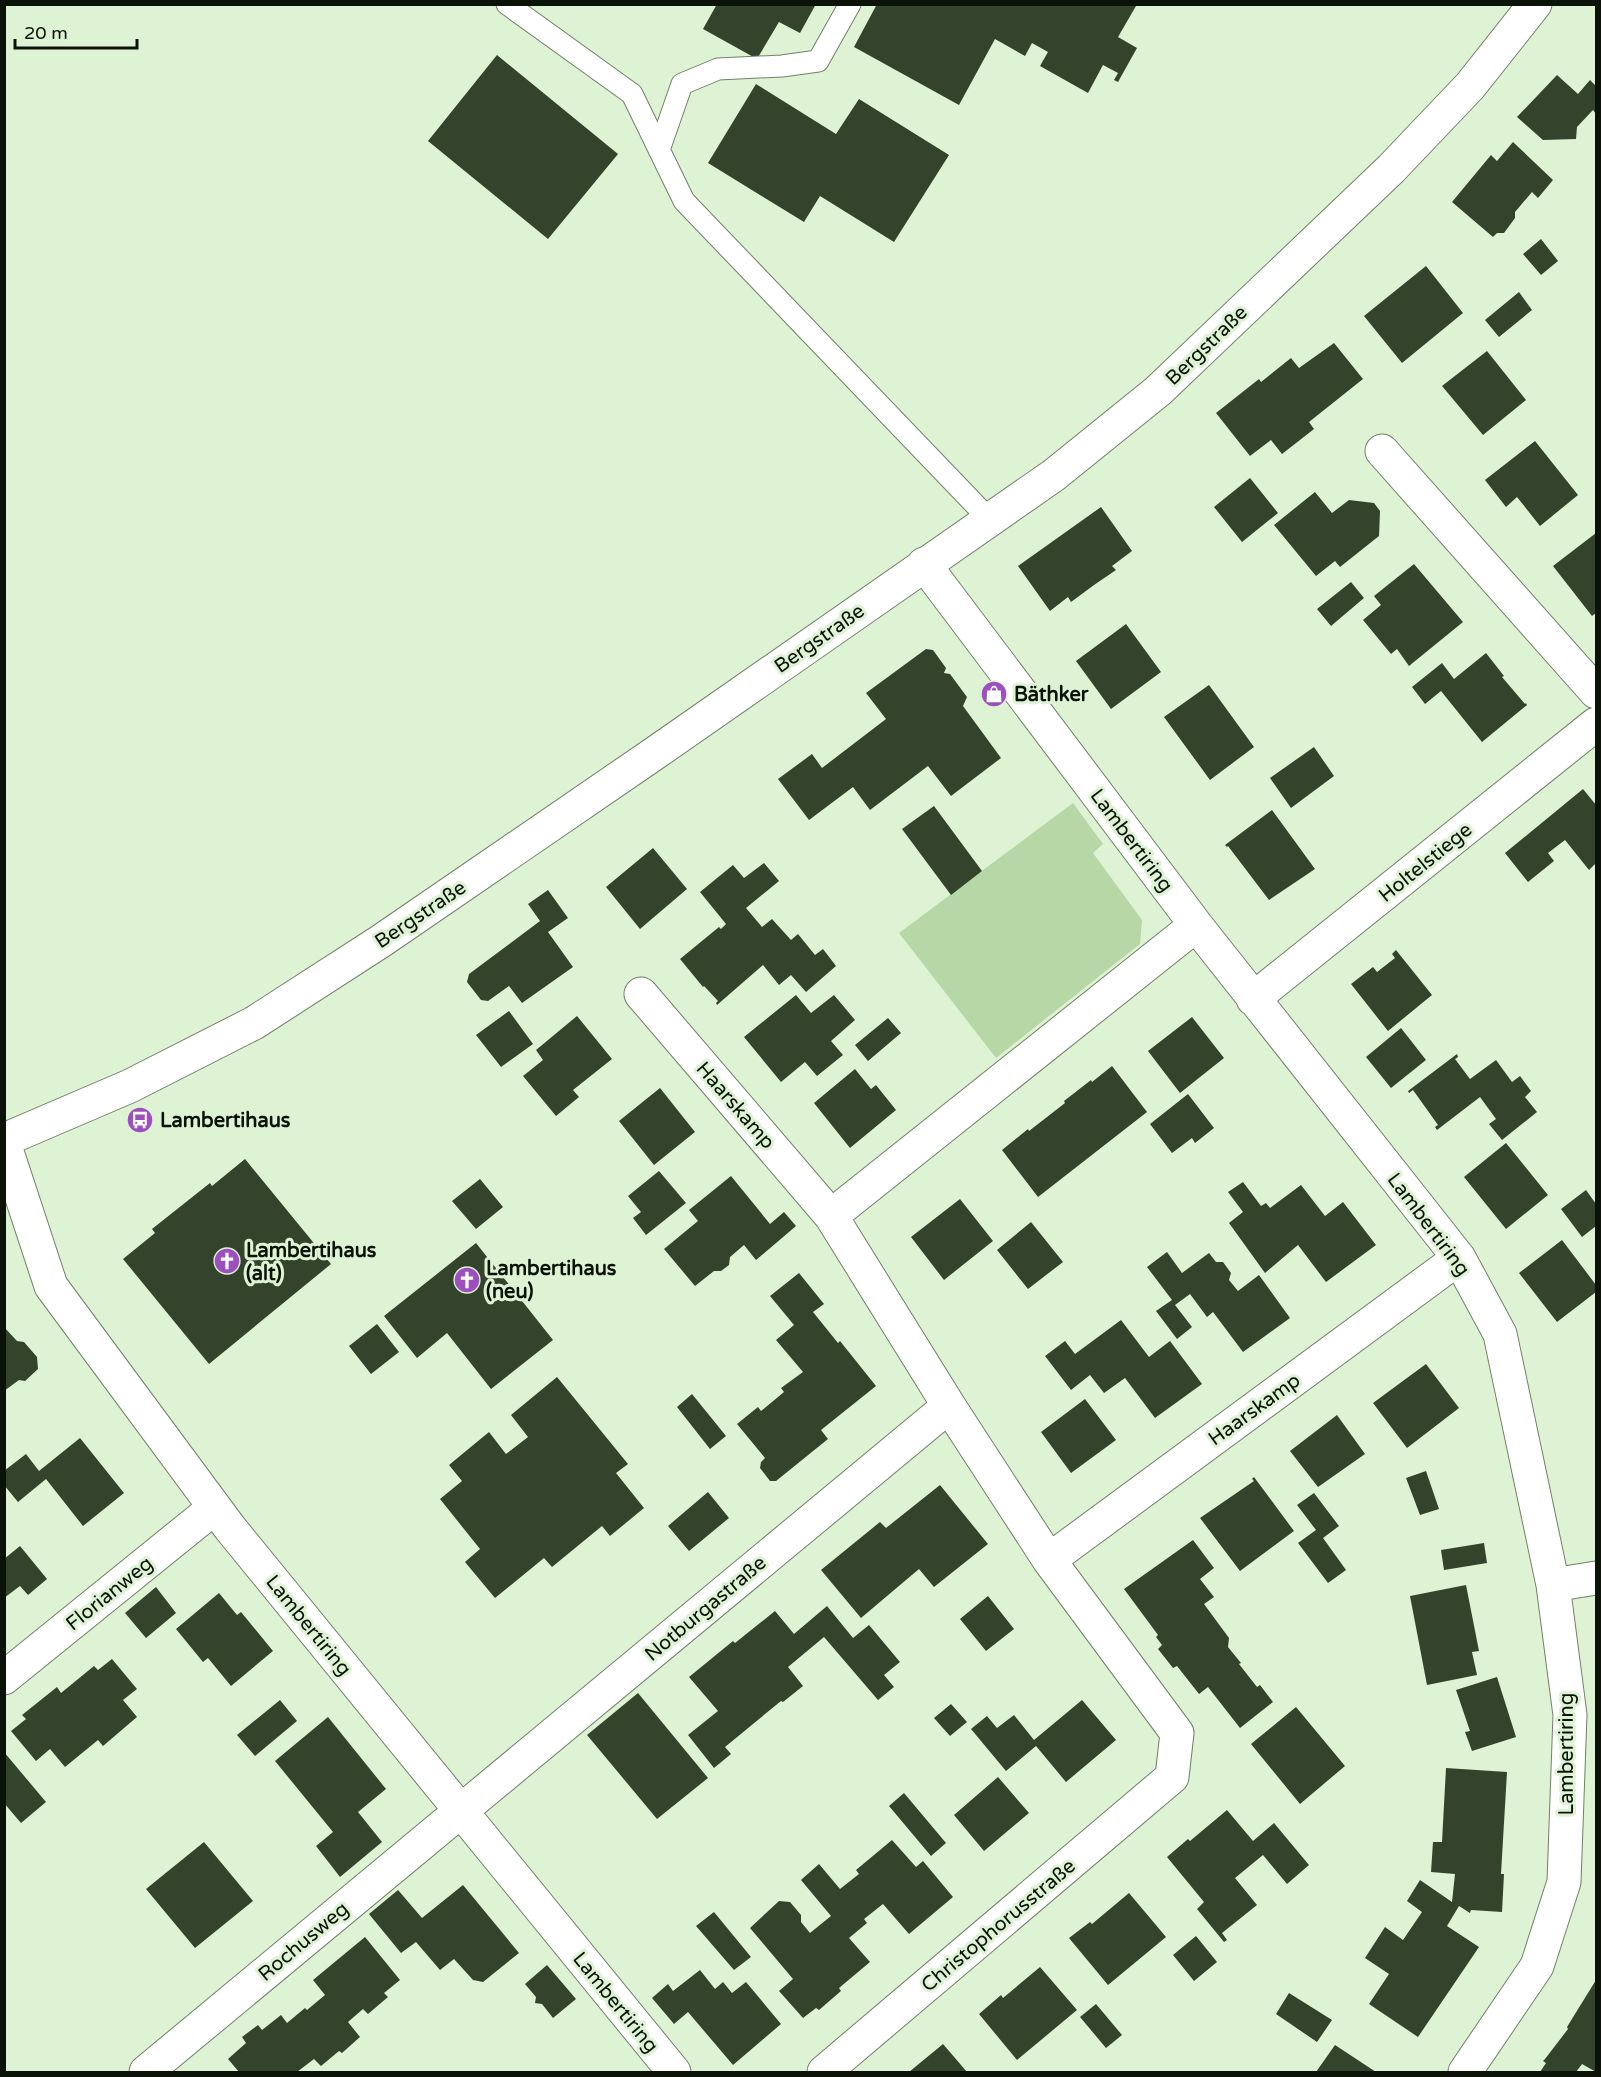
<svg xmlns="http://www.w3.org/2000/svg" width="1601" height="2077" font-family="'Varela Round',sans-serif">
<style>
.green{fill:#b7d7a6}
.building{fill:#34442c}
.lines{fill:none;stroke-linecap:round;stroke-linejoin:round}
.service-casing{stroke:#708167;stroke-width:23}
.minor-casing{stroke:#708167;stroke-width:35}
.service{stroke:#fff;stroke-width:21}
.minor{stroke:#fff;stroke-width:33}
.labels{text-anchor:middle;stroke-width:6;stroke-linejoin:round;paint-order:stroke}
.street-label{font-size:20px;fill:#0b1208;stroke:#def2d4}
.poi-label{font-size:20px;font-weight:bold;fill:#0b1208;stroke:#def2d4;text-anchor:start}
</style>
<rect width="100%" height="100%" fill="#def2d4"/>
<path class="green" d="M1073 803 1103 844 1093 853 1142 920 1140 944 996 1058 899 933Z"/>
<path class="building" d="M717 4H816L800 33 779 22 757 59 703 29Z
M877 4H1060L1063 6 1064 4H1133L1136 6 1118 37 1137 48 1118 82 1114 80 1118 73 1103 65 1088 93 1040 66 1048 52 1032 43 1025 56 995 39 959 105 854 47Z
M497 55 618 154 548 239 428 141Z
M1557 75 1578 94 1590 80 1596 86V114L1593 110 1577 127 1576 139 1543 140 1517 117Z
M756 84 836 134 859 99 949 155 894 242 820 196 804 222 708 163Z
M1513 142 1553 180 1538 198 1532 192 1515 212V218L1504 233H1497L1493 237 1452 202 1491 155 1497 161Z
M1541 239 1558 261 1541 275 1523 254Z
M1426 266 1463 313 1402 363 1364 316Z
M1519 292 1532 310 1499 337 1485 320Z
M1334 343 1363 379 1309 422 1314 429 1282 454 1271 440 1250 456 1216 413 1259 379 1261 382 1291 358 1299 368Z
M1487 351 1526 400 1483 435 1442 386Z
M1535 441 1578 495 1540 526 1517 497 1506 507 1485 480Z
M1250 478 1278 513 1242 542 1214 507Z
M1315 492 1332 513 1349 500 1374 503 1380 511 1379 536 1340 567 1335 561 1316 576 1274 525Z
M1101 507 1132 551 1112 566 1116 570 1094 585 1071 602 1068 597 1050 611 1018 566Z
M1596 533V613L1592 616 1553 566Z
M1414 564 1463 622 1409 666 1397 649 1391 654 1363 620 1381 605 1374 596Z
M1351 582 1364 598 1331 626 1317 609Z
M1126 624 1161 672 1111 709 1076 661Z
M926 649 933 650 946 668 944 673 950 674 967 697 963 706 1001 758 951 796 928 766 870 810 853 787 809 820 778 779 812 754 822 768 886 719 866 693Z
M1486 653 1504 676 1502 677 1525 704 1526 703 1527 705 1482 742 1441 691 1425 704 1412 687 1442 663 1454 679Z
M1209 685 1254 747 1210 780 1164 717Z
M1314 747 1334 776 1291 808 1270 778Z
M1583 789 1596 805V863L1589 870 1565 840 1548 853 1554 861 1528 882 1505 853Z
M934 806 982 871 951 895 902 829Z
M1272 810 1315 869 1269 900 1228 846 1227 847 1225 845Z
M653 848 687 889 640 929 606 887Z
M764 863 779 881 746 908 762 927 772 919 791 940 798 934 815 955 823 949 836 966 806 992 791 975 779 985 763 965 717 1005 716 1003 718 1001 704 986 703 987 680 959 719 927 721 929 726 924 700 892 733 865 744 878Z
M548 890 568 918 548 932 573 967 522 1003 509 986 488 1001 481 1000 467 982 469 974 540 921 528 904Z
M1396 950 1432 995 1388 1031 1351 984 1373 967 1377 972 1395 958 1392 954Z
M796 995 811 1013 834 995 855 1020 831 1041 843 1055 817 1076 805 1062 781 1082 744 1037Z
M509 1011 533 1044 501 1067 476 1035Z
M577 1016 612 1059 573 1090 579 1097 556 1116 523 1076 543 1060 536 1050Z
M1192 1017 1224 1058 1180 1093 1148 1051Z
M888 1018 901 1033 868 1061 855 1045Z
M1401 1028 1426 1060 1391 1088 1366 1057Z
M1457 1054 1458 1057 1455 1059 1470 1079 1496 1060 1512 1082 1520 1076 1531 1091 1525 1097 1537 1112 1502 1140 1489 1124 1496 1119 1480 1097 1437 1130 1435 1127 1438 1125 1413 1090 1409 1093 1408 1091Z
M1112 1066 1147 1112 1038 1197 1002 1150 1028 1129 1029 1131 1065 1103 1064 1101 1091 1080 1092 1082Z
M855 1069 871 1089 876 1085 896 1110 850 1148 814 1103Z
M660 1088 695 1132 654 1165 619 1121Z
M1188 1094 1214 1128 1195 1143 1192 1138 1172 1153 1150 1124Z
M1506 1143 1548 1195 1506 1229 1464 1177Z
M245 1159 331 1264 209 1364 123 1259 155 1233 152 1229 210 1183 212 1186Z
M659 1171 686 1203 646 1235 633 1218 641 1212 628 1196Z
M731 1176 770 1224 784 1212 796 1226 756 1260 744 1245 730 1257 729 1265 721 1271H714L695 1286 664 1249 698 1221 689 1210Z
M480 1179 503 1207 476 1229 452 1201Z
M1243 1182 1261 1206 1266 1203 1270 1208 1301 1185 1325 1216 1343 1202 1376 1245 1326 1282 1298 1245 1265 1273 1229 1223 1243 1212 1228 1192Z
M1586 1190 1596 1204V1226L1582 1237 1561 1209Z
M960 1199 993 1241 944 1280 911 1237Z
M1031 1222 1063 1262 1028 1289 997 1250Z
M1562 1240 1596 1285V1292L1557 1322 1519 1273Z
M476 1243 553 1340 491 1389 447 1333 417 1358 384 1316Z
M1167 1252 1182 1273 1209 1253 1216 1262H1223L1231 1273 1229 1280 1238 1291 1259 1275 1290 1318 1243 1352 1213 1312 1207 1317 1190 1294 1175 1305 1192 1327 1177 1339 1156 1311 1172 1300 1147 1267Z
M799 1273 824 1304 813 1312 838 1343 840 1341 876 1386 821 1430 828 1439 776 1481H770L760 1468 761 1462 765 1458 737 1424 758 1407 761 1411 784 1392 781 1388 803 1372 776 1340 794 1325 770 1296Z
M1121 1320 1149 1357 1170 1341 1202 1384 1155 1418 1125 1378 1104 1393 1090 1375 1071 1390 1045 1356 1065 1341 1075 1354Z
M377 1324 399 1352 371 1374 349 1346Z
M4 1327 17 1341 24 1342 37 1357 38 1369 25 1381 19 1380 4 1391Z
M1426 1364 1459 1408 1407 1448 1373 1403Z
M557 1377 628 1464 616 1473 644 1508 610 1536 602 1526 552 1567 544 1558 495 1598 465 1562 480 1549 440 1499 462 1481 449 1465 489 1432 506 1454 528 1437 511 1415Z
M692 1394 726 1436 710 1449 677 1407Z
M1085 1399 1116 1440 1071 1473 1041 1432Z
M1337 1415 1365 1454 1318 1487 1290 1451Z
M80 1438 124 1493 83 1526 46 1479 18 1502 4 1485V1471L26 1454 39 1471Z
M1426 1471 1439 1509 1420 1515 1406 1478Z
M1254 1477 1294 1531 1240 1571 1200 1518 1254 1481 1252 1479Z
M940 1485 988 1544 934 1587 919 1569 861 1618 821 1570 880 1522 886 1528Z
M708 1492 729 1518 689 1551 668 1526Z
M1314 1493 1339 1526 1323 1538 1346 1570 1328 1583 1298 1543 1316 1530 1297 1505Z
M1193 1540 1214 1568 1200 1579 1214 1597 1204 1604 1229 1638 1228 1647 1241 1663 1239 1664 1257 1687 1260 1685 1273 1702 1240 1728 1208 1687 1199 1694 1177 1666 1173 1668 1158 1649 1162 1645 1156 1637 1158 1635 1124 1589Z
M1484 1543 1487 1563 1444 1570 1441 1550Z
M20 1546 47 1579 28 1595 20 1586 4 1598V1559Z
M1466 1585 1479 1651 1472 1652 1477 1675 1427 1685 1410 1596Z
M156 1587 176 1613 146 1638 125 1613Z
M219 1593 237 1615 241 1612 273 1651 231 1686 208 1658 203 1662 176 1629Z
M988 1596 1014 1629 986 1651 960 1619Z
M827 1606 853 1638 869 1625 900 1662 884 1675 894 1687 878 1700 824 1637 788 1667 803 1686 783 1702 781 1701 725 1747 731 1754 714 1768 688 1735 718 1711 689 1677 733 1641 735 1643 775 1611 794 1634Z
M112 1659 137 1689 123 1700 137 1717 103 1746 98 1740 65 1767 50 1749 36 1761 11 1731 26 1719 22 1715 57 1687 61 1693 94 1666 98 1670Z
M1497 1677 1516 1737 1472 1751 1465 1732 1470 1731 1456 1690Z
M638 1693 708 1778 657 1819 587 1735Z
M280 1700 297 1721 255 1756 237 1735Z
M1082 1700 1116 1740 1066 1782 1036 1746 1006 1771 971 1729 987 1716 997 1728 1014 1715 1034 1740Z
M951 1704 967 1722 950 1736 934 1718Z
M1296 1707 1345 1766 1300 1804 1251 1744Z
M328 1717 386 1789 358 1812 382 1842 340 1877 316 1846 333 1832 275 1761Z
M4 1752 46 1802 21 1823 4 1803Z
M1446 1768 1507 1772 1501 1874H1504L1502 1912 1471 1910 1470 1913 1459 1906 1447 1926 1479 1947 1418 2037 1369 2004 1389 1974 1365 1958 1385 1927 1403 1940 1422 1912 1407 1901 1420 1880 1452 1902 1455 1874 1431 1872 1433 1842H1442Z
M998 1777 1029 1813 984 1851 954 1815Z
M904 1793 946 1843 931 1856 889 1806Z
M1227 1810 1253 1841 1274 1823 1309 1865 1287 1884 1263 1855 1235 1878 1257 1905 1222 1933 1227 1940 1224 1942 1197 1909 1204 1902 1167 1857 1188 1839 1190 1841Z
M892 1840 916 1867 923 1861 953 1897 909 1934 883 1904 864 1919 867 1923 849 1938 870 1962 839 1988 841 1991 819 2010 816 2008 803 2018 779 1991 793 1979 750 1928 779 1901 790 1902 801 1915V1922L810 1933 831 1916 801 1880 819 1864 840 1889 859 1874 856 1870Z
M204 1842 253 1901 195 1948 146 1889Z
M463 1885 519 1953 483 1982 473 1980 454 1959 440 1970 416 1942 401 1953 369 1914 398 1890 422 1918Z
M1129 1893 1166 1937 1108 1985 1069 1938 1090 1922 1092 1924Z
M714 1912 751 1957 734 1970 696 1926Z
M1196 1936 1217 1962 1194 1981 1173 1955Z
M365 1937 400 1980 384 1993 388 1997 368 2014 363 2009 348 2022 360 2037 342 2053 339 2051 321 2066 314 2059 297 2072H239L228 2059 246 2043 242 2037 258 2025 262 2030 281 2015 287 2023 305 2008 307 2010 325 1995 313 1980Z
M547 1965 576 1999 553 2018 542 2004 535 2003 536 1997 525 1984Z
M1040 1967 1077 2010 1017 2060 979 2014 1001 1995 1003 1998Z
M700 1970 715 1989 723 1982 732 1993 746 1982 781 2024 733 2065 688 2012 674 2024 652 1998 668 1984 673 1991Z
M1596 1980V2072L1582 2064 1576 2072H1540L1546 2063 1543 2061 1545 2059 1568 2029 1567 2027Z
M1289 1993 1332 2020 1317 2042 1276 2014Z
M1096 2004 1122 2035 1106 2048 1080 2017Z
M943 2044 967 2072H909Z
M1335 2045 1376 2072H1316Z"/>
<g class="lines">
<defs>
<path id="service" d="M507 4 632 94 684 201 989 519
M659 150 682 84 718 69 782 66 818 61 850 4"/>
<path id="minor" d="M1382 451 1596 692
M924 564 1196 925 1459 1258 1500 1334 1553 1585 1570 1715 1564 1882 1537 1966 1465 2072
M641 994 831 1216 949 1406 1049 1560 1177 1733 1172 1777 824 2072
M1253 999 1596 724
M4 1140 130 1086 254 1023 381 941 658 751 1054 475 1158 391 1391 169 1470 86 1535 4
M4 1143 51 1286 230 1528 674 2072
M831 1216 1196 925
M1049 1560 1459 1258
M1553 1585 1596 1578
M4 1678 214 1508
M146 2072 949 1406"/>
</defs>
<use href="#service" class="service-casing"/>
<use href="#minor" class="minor-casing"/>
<use href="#service" class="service"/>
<use href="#minor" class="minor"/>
</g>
<defs>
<symbol id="shop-disc" viewBox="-11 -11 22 22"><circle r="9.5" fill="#9e4fbf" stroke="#def2d4"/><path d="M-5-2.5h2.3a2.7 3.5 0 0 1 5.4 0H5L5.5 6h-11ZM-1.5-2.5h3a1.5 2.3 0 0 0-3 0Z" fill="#fff"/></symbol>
<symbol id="bus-disc" viewBox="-11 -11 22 22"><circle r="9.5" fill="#9e4fbf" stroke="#def2d4"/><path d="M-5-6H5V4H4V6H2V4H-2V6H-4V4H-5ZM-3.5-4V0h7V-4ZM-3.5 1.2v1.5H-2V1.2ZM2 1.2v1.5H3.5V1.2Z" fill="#fff"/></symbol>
<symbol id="church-disc" viewBox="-11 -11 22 22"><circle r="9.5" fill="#9e4fbf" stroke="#def2d4"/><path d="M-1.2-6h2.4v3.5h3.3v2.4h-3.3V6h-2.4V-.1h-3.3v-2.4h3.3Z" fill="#fff"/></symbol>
</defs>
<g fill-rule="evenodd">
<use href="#shop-disc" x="979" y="679" width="30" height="30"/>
<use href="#bus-disc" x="125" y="1105" width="30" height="30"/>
<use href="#church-disc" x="212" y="1246" width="30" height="30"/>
<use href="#church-disc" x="452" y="1265" width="30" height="30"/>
</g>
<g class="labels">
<g class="street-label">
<text transform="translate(1206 345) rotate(-44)" y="7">Bergstraße</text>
<text transform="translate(819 638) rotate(-35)" y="7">Bergstraße</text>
<text transform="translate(1132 840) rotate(53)" y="7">Lambertiring</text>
<text transform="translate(1425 862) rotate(-39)" y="7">Holtelstiege</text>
<text transform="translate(420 914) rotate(-34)" y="7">Bergstraße</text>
<text transform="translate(736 1105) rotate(49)" y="7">Haarskamp</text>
<text transform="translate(1429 1224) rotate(53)" y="7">Lambertiring</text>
<text transform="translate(1254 1409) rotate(-36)" y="7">Haarskamp</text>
<text transform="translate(109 1593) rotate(-39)" y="7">Florianweg</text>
<text transform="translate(705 1608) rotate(-40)" y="7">Notburgastraße</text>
<text transform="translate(309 1625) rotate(51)" y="7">Lambertiring</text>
<text transform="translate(1566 1754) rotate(-90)" y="7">Lambertiring</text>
<text transform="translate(998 1925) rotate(-40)" y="7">Christophorusstraße</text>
<text transform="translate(303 1941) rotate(-40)" y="7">Rochusweg</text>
<text transform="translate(616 2002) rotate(51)" y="7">Lambertiring</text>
</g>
<g class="poi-label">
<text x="1014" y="701">Bäthker</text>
<text x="160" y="1127">Lambertihaus</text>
<text x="246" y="1257">Lambertihaus<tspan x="246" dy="23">(alt)</tspan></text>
<text x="486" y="1275">Lambertihaus<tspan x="486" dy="23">(neu)</tspan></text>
</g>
</g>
<rect width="1601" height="2077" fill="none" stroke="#0b1208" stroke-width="12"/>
<path d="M15 39v9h122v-9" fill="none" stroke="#0b1208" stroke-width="3"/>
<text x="24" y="39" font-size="18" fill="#0b1208" stroke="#def2d4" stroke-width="4.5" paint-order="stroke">20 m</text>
</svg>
